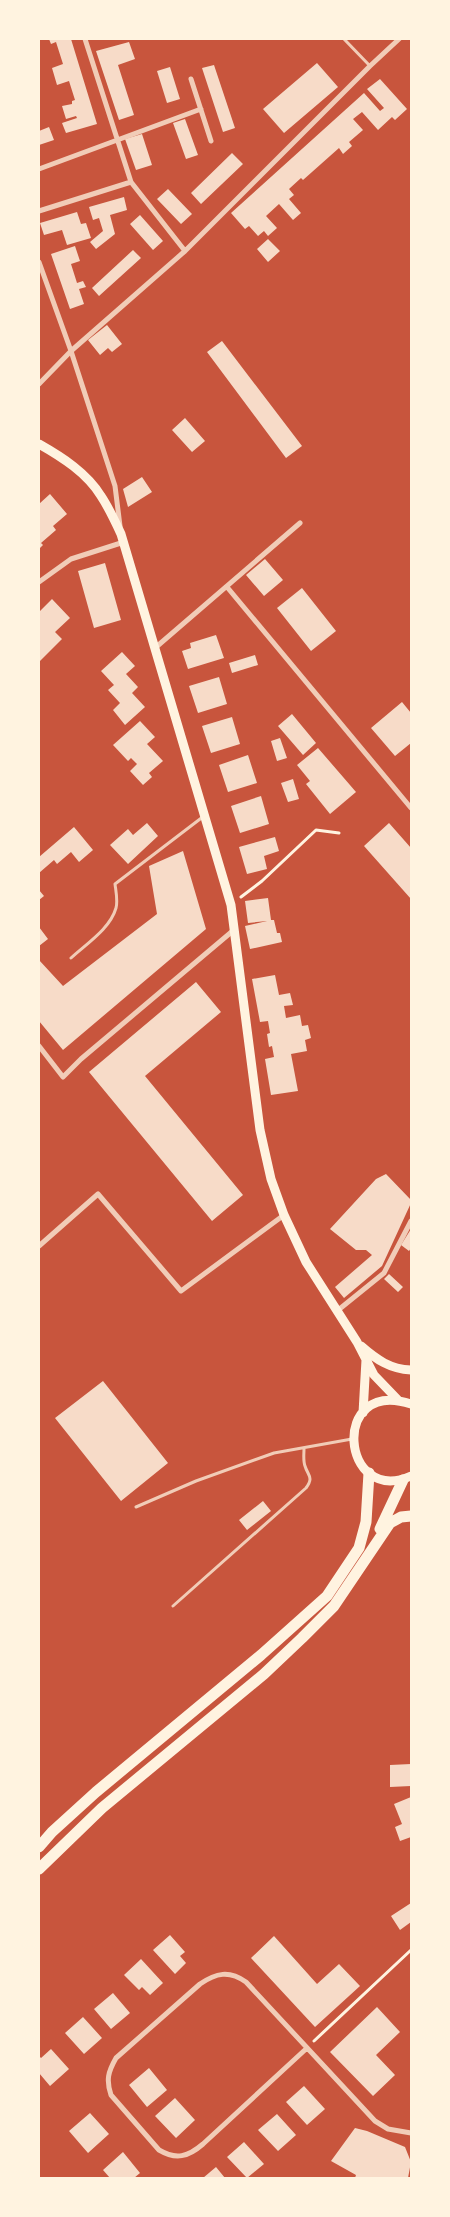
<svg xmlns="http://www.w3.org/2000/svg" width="450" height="2217" font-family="'Nunito Sans',sans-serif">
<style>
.building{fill:#f7dbc8}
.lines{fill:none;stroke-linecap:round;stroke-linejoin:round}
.path{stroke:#fff3e0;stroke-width:3}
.service{stroke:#f1ccb7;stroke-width:3}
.minor{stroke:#f1ccb7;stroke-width:5}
.secondary{stroke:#fff3e0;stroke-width:9}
.trunk{stroke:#fff3e0;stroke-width:11}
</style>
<rect width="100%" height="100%" fill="#c8553d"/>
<path class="building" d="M49 39H71L97 124 66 133 62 123 77 118 76 116 66 119 62 106 72 104V101L75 100 69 81 57 85 52 68 63 64 56 42 51 44Z
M129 42 135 59 118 65 134 115 119 120 96 51Z
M317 63 338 87 284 133 263 109Z
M214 65 235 128 223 132 202 68Z
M170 67 180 99 167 103 157 71Z
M380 79 407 109 395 120 392 117 378 130 362 112 353 119 363 130 349 142 352 146 343 154 339 148 303 180 301 178 289 189 294 195 289 199 301 213 293 220 279 204 266 216 277 228 268 236 264 231 258 236 249 226 245 229 231 213 364 93 380 111 384 108 367 89Z
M185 119 198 155 186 159 173 123Z
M49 127 54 140 39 145V131Z
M142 134 152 165 136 170 125 139Z
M232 153 243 164 201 204 191 193Z
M168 189 192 214 181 224 157 199Z
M124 197 127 210 110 215 115 234 96 249 90 242 103 231 99 218 93 220 89 207Z
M77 212 81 224 86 223 91 238 67 245 62 230 44 235 40 223Z
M140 215 163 241 153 250 130 224Z
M268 239 280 251 268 262 257 249Z
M75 246 80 261 71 264 77 283 83 281 86 287 79 289 84 304 70 309 51 254Z
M133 250 141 258 99 296 92 288Z
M107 325 122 344 112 352 108 348 100 355 88 340Z
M222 341 302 446 286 458 207 352Z
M185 418 205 441 192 452 172 430Z
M142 477 152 492 128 507 123 489Z
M50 494 67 514 53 526 56 530 41 543 43 545 39 549V504Z
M265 559 283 580 264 596 246 575Z
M105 563 121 620 94 628 78 571Z
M302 588 336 631 311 651 277 608Z
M52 599 70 618 55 632 62 639 39 662V612Z
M216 635 224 658 188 669 182 651 191 648 190 643Z
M122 652 135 666 126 674 138 687 132 693 145 707 125 725 113 710 120 703 108 690 114 685 101 671Z
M255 655 258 665 232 673 229 663Z
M219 677 227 704 198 713 189 686Z
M402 702 411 713V743L395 756 371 728Z
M292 714 316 743 303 755 278 726Z
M232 717 240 744 211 753 202 726Z
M140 721 155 737 147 744 163 761 149 773 152 777 143 785 130 771 137 764 131 758 128 761 113 745Z
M280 738 287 758 277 761 271 741Z
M318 748 356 792 330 814 306 784 310 781 297 765Z
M248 755 257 783 228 792 219 765Z
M293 779 299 799 288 802 281 783Z
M261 796 269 824 240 833 231 806Z
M147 823 158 836 128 864 110 845 128 829 133 835Z
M389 823 411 848V899L364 846Z
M74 827 93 850 79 862 71 852 57 864 54 860 39 873V857Z
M275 837 279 851 264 856 267 869 247 874 239 847Z
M183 851 206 929 63 1050 39 1021V960L63 986 157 914 149 866Z
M39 890 44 896 39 900Z
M268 898 271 920H274L277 933H280L282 942 250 949 245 926 267 921 248 923 245 901Z
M39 927 48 939 39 946Z
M275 975 279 995 290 993 293 1005 284 1006 286 1018 300 1015 302 1026 308 1025 311 1038 305 1040 307 1051 291 1054 298 1091 271 1095 265 1059 274 1057 272 1046 269 1047 267 1034 270 1033 268 1021 260 1022 252 979Z
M196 982 221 1012 145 1076 243 1195 212 1221 89 1072Z
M386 1174 411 1200V1203L382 1266 344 1298 335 1287 372 1255 366 1250H356L330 1229 376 1179Z
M411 1229V1248L409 1251 401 1245Z
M389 1274 403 1287 398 1292 384 1279Z
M103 1381 168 1463 121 1501 55 1418Z
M263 1501 271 1511 247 1530 239 1520Z
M411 1764V1786L390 1787V1765Z
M411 1797V1837L400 1841 395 1827 402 1824 394 1804Z
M411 1903V1922L400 1930 391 1916Z
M170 1935 185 1952 180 1956 186 1963 175 1974 153 1950Z
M274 1936 317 1984 339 1964 360 1986 315 2027 251 1958Z
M141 1959 163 1983 150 1995 142 1987 139 1990 124 1975Z
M113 1993 130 2013 111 2029 94 2009Z
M377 2007 400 2032 376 2055 395 2075 373 2096 330 2052Z
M83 2017 102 2038 84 2054 65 2033Z
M51 2049 69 2069 50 2086 39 2073V2056L41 2058Z
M149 2068 167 2090 147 2107 129 2085Z
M304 2086 325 2109 307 2125 286 2102Z
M175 2098 195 2120 176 2138 155 2116Z
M90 2113 109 2134 88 2153 69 2131Z
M277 2114 296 2135 278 2151 258 2130Z
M355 2128 367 2131 405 2147 411 2162 408 2178H355L356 2175 331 2161Z
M244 2142 264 2164 247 2178 227 2157Z
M123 2152 140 2173 134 2178H110L103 2170Z
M216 2167 225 2178H203Z"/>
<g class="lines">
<path class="path" d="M241 897 262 881 316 830 339 833
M314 2041 411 1950"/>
<path class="service" d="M344 39 370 66
M71 958C86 944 110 929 116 908 118 901 116 892 115 884L204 816
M136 1507 196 1481 274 1453 352 1439
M173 1606 306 1488C314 1477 308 1476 305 1466 303 1461 304 1454 304 1449"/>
<path class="minor" d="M85 39 131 182 185 251
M191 79 211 141
M39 169 201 109
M39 211 131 182
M39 262 71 351 115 486 120 526
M39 384 71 351 185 251 370 66 399 39
M39 582 71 559 124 542
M227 587 411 808
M155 648 300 523
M39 1046 63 1077 81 1059 235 929
M39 1246 98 1194 181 1291 284 1215
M337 1311 384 1273 411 1221
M307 2048 203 2144C188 2157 176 2160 159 2150L111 2095C106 2080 108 2072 116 2058L200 1984C216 1973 229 1970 246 1982L375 2121 388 2129 411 2133"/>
<path class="secondary" d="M39 444C62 457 87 473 101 496 109 508 115 521 121 534L231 905 260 1130 271 1179 284 1215 306 1262 357 1342 374 1375 398 1400
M361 1346C377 1360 390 1369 411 1370
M411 1404C329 1377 341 1507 411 1476
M363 1413 366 1360"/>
<path class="trunk" d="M380 1529 403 1480
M39 1847 52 1832 96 1792 261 1655 327 1596 359 1548 366 1522 369 1473
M39 1869 102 1808 264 1674 302 1638 334 1606 390 1523 401 1517 411 1516"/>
</g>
<rect width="450" height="2217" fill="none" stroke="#fff3e0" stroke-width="80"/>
</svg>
